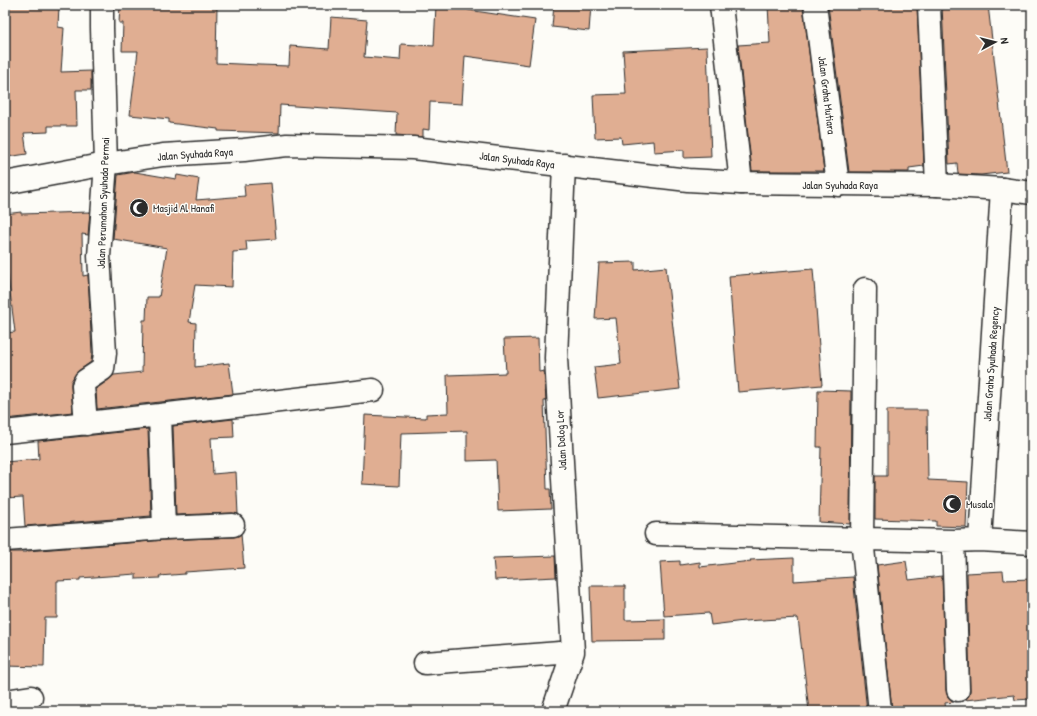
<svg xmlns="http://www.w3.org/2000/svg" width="1037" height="716" font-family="'Patrick Hand',sans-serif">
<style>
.building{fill:#e0ae92;stroke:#2b2b2b}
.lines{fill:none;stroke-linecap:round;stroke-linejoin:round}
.street-casing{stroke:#2b2b2b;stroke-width:25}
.secondary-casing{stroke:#2b2b2b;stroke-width:25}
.street{stroke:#fdfcf7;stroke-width:22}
.secondary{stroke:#fdfcf7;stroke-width:22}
.labels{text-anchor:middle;stroke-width:3;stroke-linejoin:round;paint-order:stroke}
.street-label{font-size:11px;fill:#2b2b2b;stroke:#fdfcf7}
.poi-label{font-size:11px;fill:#2b2b2b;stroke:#fdfcf7;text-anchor:start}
</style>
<rect width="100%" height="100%" fill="#fdfcf7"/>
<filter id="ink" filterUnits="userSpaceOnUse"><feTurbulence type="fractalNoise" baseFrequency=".025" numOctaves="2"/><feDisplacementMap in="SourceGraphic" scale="8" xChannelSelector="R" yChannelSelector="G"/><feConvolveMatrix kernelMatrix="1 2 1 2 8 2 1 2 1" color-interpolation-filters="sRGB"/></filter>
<g filter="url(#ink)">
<path class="building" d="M5 5H59L58 27 64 28 61 72 91 71V90H76L77 126H48V132L24 133 27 154 7 157 5 141Z
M120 5H217L216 63 260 65 289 66 290 46 329 49 331 17 367 20 364 57 400 60 401 44 434 46 436 5H468V10L535 20 529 65 465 56 462 104 430 102 429 130 423 129V137L396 135 397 113 280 105 279 133 218 131V129L169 123V119L130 115 138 51H122L123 23H119Z
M554 5H591L589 31 552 27Z
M768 5H803L824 171H752L738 45 770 43Z
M828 5H917L924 166 909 168V172H849Z
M942 5H988L1007 172 981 175 958 174 957 163 949 164Z
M707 47 711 157 684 158V150L654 152 653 141 622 144 621 137 595 138 593 95 626 94 623 51Z
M135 172 176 179 177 175 199 179 196 200 245 196 244 185 271 183 276 239 246 241 247 251 233 252 232 287 195 285 189 322 196 323 195 367 229 363 233 394 97 409 96 389 110 379 114 375 142 372 143 320H146L147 297H159L167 248 113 239 118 175Z
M21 212V214L90 212 88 235 82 234 83 276 88 275 92 353 91 362 78 371 71 381V387L73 412 5 419V333L15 332 5 253V214Z
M635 262V270L666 267 680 389 598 398 594 367 621 364 616 318 595 319 599 263Z
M813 269 822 385 738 392 729 276Z
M538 338 539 372 544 371 546 401H544L547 489H550L551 509 498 511 496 460 467 461V431L401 433 399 486 362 484 365 415 426 418V414L448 413 447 375 506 373 504 339Z
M818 390 851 391 850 524 819 522 821 447H817Z
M887 410H927L928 480 968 482 966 527 936 526V521L875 519V476H887Z
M233 419 234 437 211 438 213 474 236 472 238 514 232 513 176 515 173 426Z
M148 429 151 516 25 526 23 497 5 498V462L39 459 38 441Z
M241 534 244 568 185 572V574L159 576 160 578 136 579V574L80 578V580L57 581V618H45L44 667 5 666V552H27V551L165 540 234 537Z
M555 556 556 577 495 580 493 558Z
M794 558V581L853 577 867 711H809L798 618 744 621 711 625 709 613 664 616 660 562 680 561V565L700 562V567L751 561 750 560Z
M906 561 909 580 942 576 946 690 948 697 954 702 945 703 946 711H892L877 565Z
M1003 571 1004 580 1032 579V699L1015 700 1014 695 965 700 969 696 970 690 967 573Z
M590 586H625V620L665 619V640L592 641Z"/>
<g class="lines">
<defs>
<path id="street" d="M721 5 741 183
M815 5 838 185
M929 5 937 185
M865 289 862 539 880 711
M160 415 373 390
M86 424 83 386 85 381 103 369 105 353 99 256 106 164 102 28V5
M5 432 160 415 164 528
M656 534 953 541 980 540 1032 543
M5 540 164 528 233 525
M980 540 1002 189
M953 541 958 690
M425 663 573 652
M5 701 31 697
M553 711 573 652 556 358 564 165"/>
<path id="secondary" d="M5 183 106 164 163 155 244 150 287 145 413 148 688 180 741 183 937 185 1002 189 1032 193"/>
</defs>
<use href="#street" class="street-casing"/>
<use href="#secondary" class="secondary-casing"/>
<use href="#street" class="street"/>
<use href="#secondary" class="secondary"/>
</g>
</g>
<defs>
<symbol id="mosque-disc" viewBox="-11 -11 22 22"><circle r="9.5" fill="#2b2b2b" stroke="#fdfcf7"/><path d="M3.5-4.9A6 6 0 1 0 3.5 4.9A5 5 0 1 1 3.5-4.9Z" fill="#fff"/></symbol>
</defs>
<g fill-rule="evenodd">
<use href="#mosque-disc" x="128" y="197" width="22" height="22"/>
<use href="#mosque-disc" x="941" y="493" width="22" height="22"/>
</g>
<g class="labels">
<g class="street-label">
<text transform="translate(827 95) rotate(83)" y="4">Jalan Graha Mutiara</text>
<text transform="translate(195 154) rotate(-4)" y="4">Jalan Syuhada Raya</text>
<text transform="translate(517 160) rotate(7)" y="4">Jalan Syuhada Raya</text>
<text x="840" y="189">Jalan Syuhada Raya</text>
<text transform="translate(103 203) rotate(-88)" y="4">Jalan Perumahan Syuhada Permai</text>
<text transform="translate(991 364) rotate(-86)" y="4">Jalan Graha Syuhada Regency</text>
<text transform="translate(561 440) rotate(-93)" y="4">Jalan Dolog Lor</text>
</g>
<g class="poi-label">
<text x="153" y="212">Masjid Al Hanafi</text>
<text x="966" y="508">Musala</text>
</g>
</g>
<rect width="1037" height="716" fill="none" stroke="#fdfcf7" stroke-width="20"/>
<rect x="10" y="10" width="1017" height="696" fill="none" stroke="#2b2b2b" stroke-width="1.5" filter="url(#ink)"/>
<g transform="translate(995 42) rotate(83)" stroke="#fdfcf7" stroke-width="3" paint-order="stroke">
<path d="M0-3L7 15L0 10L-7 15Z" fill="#2b2b2b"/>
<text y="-6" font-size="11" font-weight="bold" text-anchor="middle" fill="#2b2b2b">N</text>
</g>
</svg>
